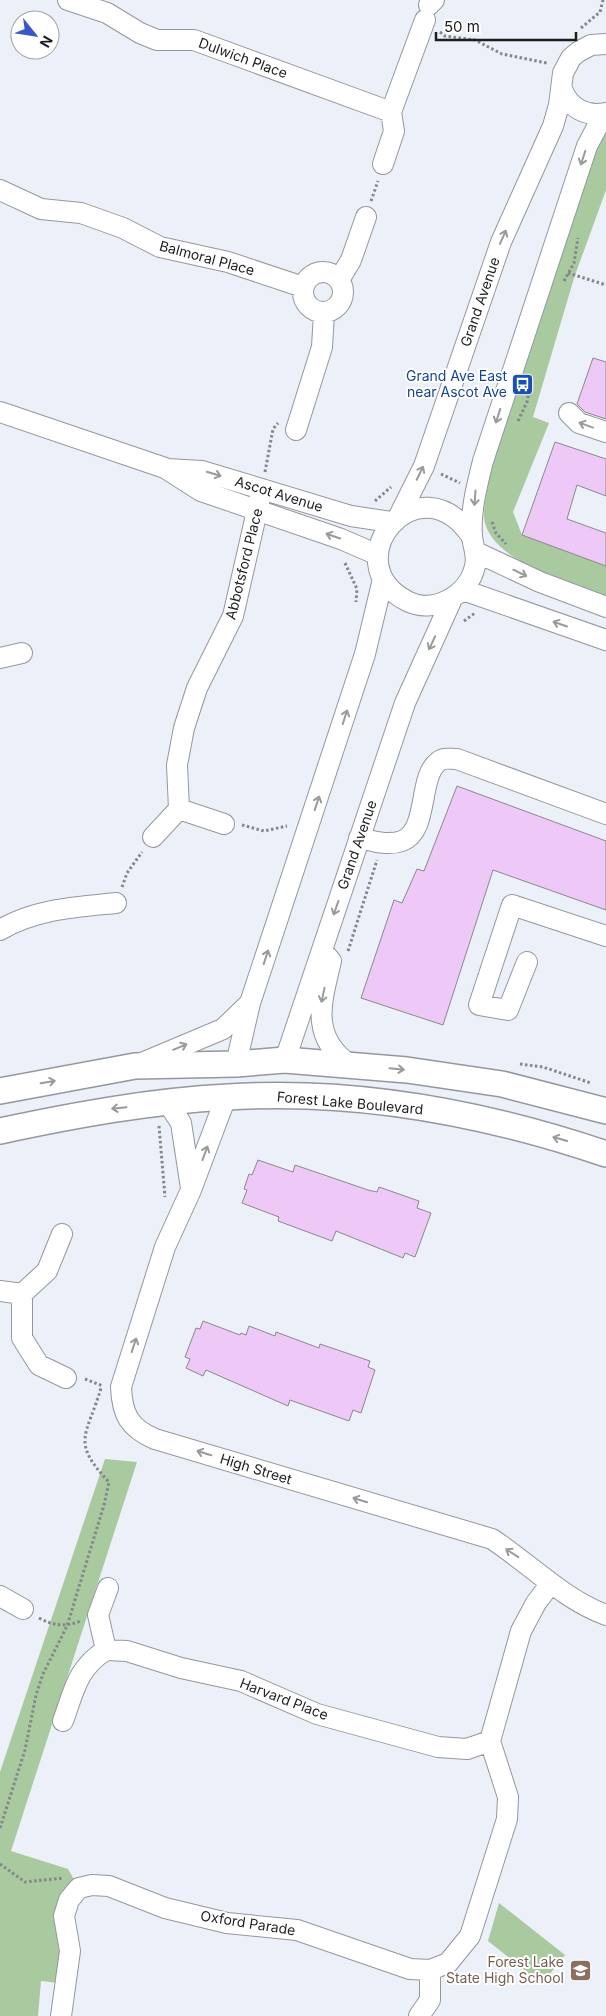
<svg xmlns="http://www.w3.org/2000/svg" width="606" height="2016" font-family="Inter,sans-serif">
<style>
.green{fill:#a9c99f}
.building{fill:#eec8f6;stroke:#8c878e}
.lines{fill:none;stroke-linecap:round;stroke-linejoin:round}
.minor-casing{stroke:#94979f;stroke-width:22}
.major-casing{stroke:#94979f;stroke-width:28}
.path{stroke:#83868b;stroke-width:3;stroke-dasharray:2.5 2.5;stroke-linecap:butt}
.minor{stroke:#fff;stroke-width:20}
.major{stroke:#fff;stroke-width:25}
.oneway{stroke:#999a9b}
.labels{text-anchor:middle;stroke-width:4;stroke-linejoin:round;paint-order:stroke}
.street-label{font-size:14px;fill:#1c1e20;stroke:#fff}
.transit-label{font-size:14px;fill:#164399;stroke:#fff;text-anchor:end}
.education-label{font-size:14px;fill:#785e54;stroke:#fff;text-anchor:end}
</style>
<rect width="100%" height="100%" fill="#ecf0f9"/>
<path class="green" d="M606 132V190L574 278 533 417 549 423 513 512 522 535 606 566V596C572 584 489 561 484 518 483 505 488 489 489 476L599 142Z
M105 1459 137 1462 11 1851 68 1869 79 1888 59 1983 41 1981 38 2016H0V1772Z
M499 1903 565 1955 542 1984 488 1941Z"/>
<path class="building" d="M593 358 606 362V419L585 412 577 404Z
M555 442 606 459V496L577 485 567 519 606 533V566L522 535Z
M457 786 606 841V910L493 870 443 1025 361 998 394 900 402 903 417 869 424 871Z
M258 1160 293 1172 295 1165 368 1190 377 1192 379 1187 419 1201 417 1208 431 1213 415 1257 405 1253 403 1258 336 1231 332 1241 278 1221 279 1217 242 1203 247 1190 244 1189 249 1174 252 1175Z
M203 1321 240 1335 241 1333 246 1335 249 1326 275 1336 276 1332 319 1348 320 1344 370 1361 368 1367 375 1370 361 1413 353 1410 349 1421 290 1400 288 1406 206 1370 203 1376 186 1368 190 1359 185 1357 196 1328 200 1329Z"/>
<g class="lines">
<defs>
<path id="minor" d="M68 0 107 13 140 33 157 40H194L391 112
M429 5 434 0
M562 89C569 108 586 117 606 113
M383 164 394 131 391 112 425 20
M0 190 41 209 81 213 123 228 160 247 228 262 303 287
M303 292a20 20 0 1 1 40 0a20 20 0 1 1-40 0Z
M339 280 351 260 366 217
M0 412 165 468 201 491 341 539 378 555
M569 413 579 423 606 432
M296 430 322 347 324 313
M167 469 202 471 351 516 391 522
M399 516 424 466 501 242 553 126 559 105 563 73 571 58 578 52 591 45 606 44
M472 537C419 457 332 562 407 601 434 615 469 595 475 566 478 556 473 547 472 536 470 512 477 485 483 461L587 146 604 114
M476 552 540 582 606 607
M463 590 606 640
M0 658 22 653
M179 809 177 765 184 728 197 688 233 616 262 489
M153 837 179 809 224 824
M359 838C373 841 388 846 402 841 429 831 418 777 438 762 443 757 450 759 457 759L606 814
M0 930C35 909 76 907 116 903
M325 954 331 961C322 1000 309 1036 349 1064
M527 962 508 1010 479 1005 512 905 606 936
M285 1060 405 703 452 599
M142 1063 223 1029 250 1003
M236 1064 250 1003 365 654 383 579
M226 1097 191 1190 165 1247 121 1387C122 1414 129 1428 155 1439L492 1539C530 1564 563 1599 606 1615
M168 1103 181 1123 191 1188
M62 1234 47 1271 22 1294V1338L39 1365 66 1378
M0 1291 22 1294
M0 1596 23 1609
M106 1650 127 1651 181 1668 241 1681 317 1714 438 1747 467 1749 490 1741
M63 1721C74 1691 77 1668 106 1650L98 1615 108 1588
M61 2016 70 1951 64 1916 69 1900 79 1888 92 1885 109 1886 165 1908 227 1923 297 1930 410 1969 430 1970 448 1963 470 1936 507 1819 508 1797 490 1741 521 1631 536 1603 551 1583
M419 2016 430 2000V1970"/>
<path id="major" d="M0 1091 135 1066 236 1064 285 1060 407 1070 502 1084 606 1111
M0 1131C75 1115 151 1101 228 1097 355 1089 485 1113 606 1154"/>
</defs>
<use href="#minor" class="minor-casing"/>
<use href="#major" class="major-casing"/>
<path class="path" d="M581 28 600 12 603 0
M440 32 445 36 475 40 502 54 547 63
M371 201 378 181
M568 273 606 285
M564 281 574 263 578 238
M518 421 527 402 530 385
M265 472 273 429 278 423
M441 474 460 483
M375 501 391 487
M492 522 496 533 506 544
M345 563 357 589 356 602
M464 621 475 613
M242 825 264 831 287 826
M122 887 127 873 142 852
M348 951 377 860
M520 1064 543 1067 591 1083
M159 1126 165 1197
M85 1379 103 1386
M39 1618C54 1626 65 1627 81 1621
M0 1828 25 1750 36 1695 43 1674 67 1626 104 1505 109 1482C70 1441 87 1436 101 1388
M0 1864 25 1882 63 1878"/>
<use href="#minor" class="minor"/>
<use href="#major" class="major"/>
</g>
<defs><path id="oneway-shaft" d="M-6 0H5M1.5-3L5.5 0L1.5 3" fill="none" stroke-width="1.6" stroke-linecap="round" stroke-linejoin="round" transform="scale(1.25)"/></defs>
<g class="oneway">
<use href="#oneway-shaft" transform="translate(583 158) rotate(108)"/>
<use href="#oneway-shaft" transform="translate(503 237) rotate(-66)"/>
<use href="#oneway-shaft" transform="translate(498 416) rotate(108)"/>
<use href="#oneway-shaft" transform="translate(586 425) rotate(-160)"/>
<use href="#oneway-shaft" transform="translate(420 473) rotate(-64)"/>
<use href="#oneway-shaft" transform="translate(214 474) rotate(17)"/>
<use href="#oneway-shaft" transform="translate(475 498) rotate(94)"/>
<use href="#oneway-shaft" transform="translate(333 536) rotate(-161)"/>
<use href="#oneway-shaft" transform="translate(520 573) rotate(26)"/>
<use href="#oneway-shaft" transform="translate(560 624) rotate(-161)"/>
<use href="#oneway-shaft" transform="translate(432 643) rotate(115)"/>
<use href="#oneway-shaft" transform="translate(345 717) rotate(-72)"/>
<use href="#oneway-shaft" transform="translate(317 803) rotate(-72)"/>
<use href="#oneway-shaft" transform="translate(336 908) rotate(109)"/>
<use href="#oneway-shaft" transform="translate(266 957) rotate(-72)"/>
<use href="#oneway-shaft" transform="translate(323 995) rotate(102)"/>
<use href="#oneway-shaft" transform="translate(180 1047) rotate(-23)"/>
<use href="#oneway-shaft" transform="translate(397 1069) rotate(6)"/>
<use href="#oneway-shaft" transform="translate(48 1082) rotate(-10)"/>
<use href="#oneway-shaft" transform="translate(119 1108) rotate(174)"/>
<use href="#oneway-shaft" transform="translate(560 1139) rotate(-164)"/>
<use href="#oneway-shaft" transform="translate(205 1153) rotate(-70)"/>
<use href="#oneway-shaft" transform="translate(134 1345) rotate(-72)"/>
<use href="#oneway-shaft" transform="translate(204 1453) rotate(-163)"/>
<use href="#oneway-shaft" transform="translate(360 1500) rotate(-163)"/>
<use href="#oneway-shaft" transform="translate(512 1553) rotate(-147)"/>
</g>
<defs>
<symbol id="bus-square" viewBox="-11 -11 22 22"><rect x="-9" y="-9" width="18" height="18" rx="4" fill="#1a4fb4" stroke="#fff"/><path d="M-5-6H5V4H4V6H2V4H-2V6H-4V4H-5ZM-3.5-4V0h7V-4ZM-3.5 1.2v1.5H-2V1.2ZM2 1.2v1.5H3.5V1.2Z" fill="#fff"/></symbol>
<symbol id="school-square" viewBox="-11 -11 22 22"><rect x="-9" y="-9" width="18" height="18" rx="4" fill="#8d6e63" stroke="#fff"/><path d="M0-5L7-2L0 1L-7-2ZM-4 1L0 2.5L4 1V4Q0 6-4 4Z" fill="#fff"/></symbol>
</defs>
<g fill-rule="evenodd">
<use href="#bus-square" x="510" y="372" width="25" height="25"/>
<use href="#school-square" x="568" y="1958" width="25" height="25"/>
</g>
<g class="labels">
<g class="street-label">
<text transform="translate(243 58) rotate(20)" y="5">Dulwich Place</text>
<text transform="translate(207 258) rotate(15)" y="5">Balmoral Place</text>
<text transform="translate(480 302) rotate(-71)" y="5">Grand Avenue</text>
<text transform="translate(279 494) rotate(17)" y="5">Ascot Avenue</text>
<text transform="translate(244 564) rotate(-76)" y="5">Abbotsford Place</text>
<text transform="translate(357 845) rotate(-71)" y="5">Grand Avenue</text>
<text transform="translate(350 1103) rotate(5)" y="5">Forest Lake Boulevard</text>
<text transform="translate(256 1469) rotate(17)" y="5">High Street</text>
<text transform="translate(284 1699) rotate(21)" y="5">Harvard Place</text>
<text transform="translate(248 1923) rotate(9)" y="5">Oxford Parade</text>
</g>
<g class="transit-label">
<text x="507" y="381">Grand Ave East<tspan x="507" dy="16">near Ascot Ave</tspan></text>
</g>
<g class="education-label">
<text x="564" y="1967">Forest Lake<tspan x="564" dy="16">State High School</tspan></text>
</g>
</g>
<g transform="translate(35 35) rotate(120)"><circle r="24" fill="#ffffff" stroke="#a4a5a6"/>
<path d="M0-4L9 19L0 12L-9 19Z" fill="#3957c9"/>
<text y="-8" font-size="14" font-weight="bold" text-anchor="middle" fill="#1c1e20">N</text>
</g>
<path d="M436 32v8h140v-8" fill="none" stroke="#1c1e20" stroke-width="2.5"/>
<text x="444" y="32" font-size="15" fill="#1c1e20" stroke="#ffffff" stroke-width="4" paint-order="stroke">50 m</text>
</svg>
